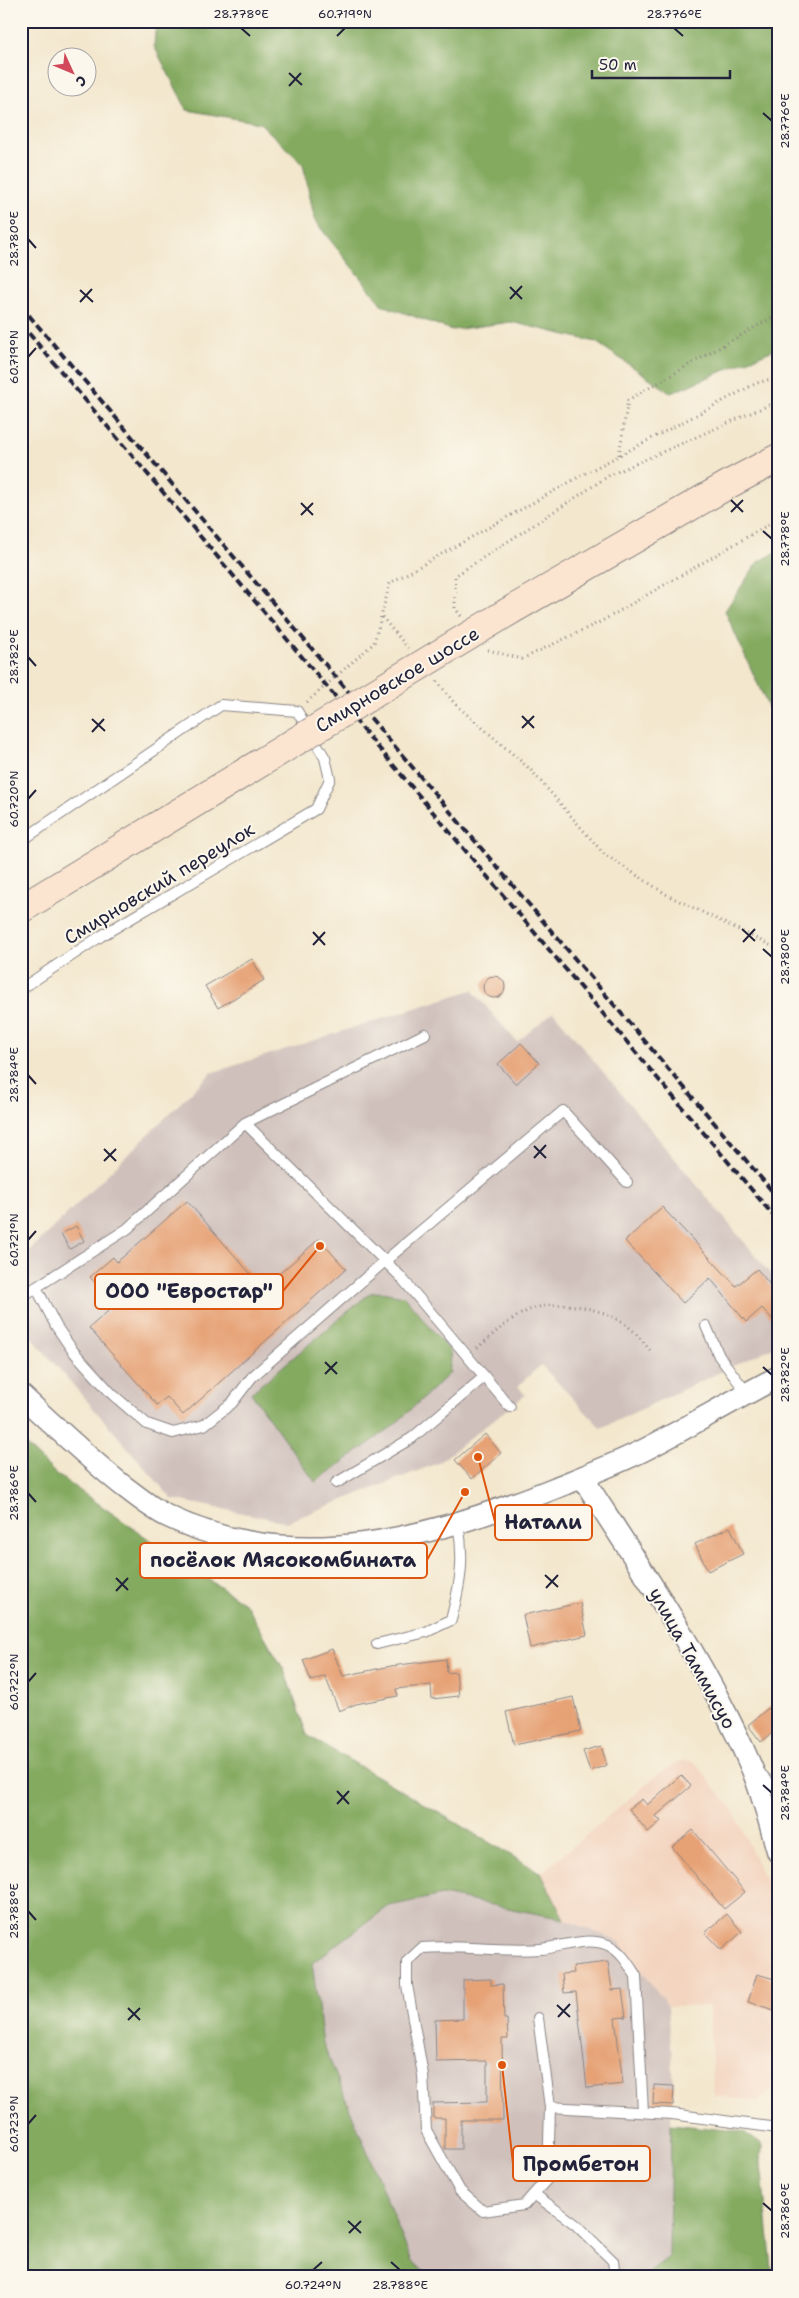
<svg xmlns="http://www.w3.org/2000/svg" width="799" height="2298" font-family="'Shantell Sans',sans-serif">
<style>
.built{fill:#f3d4bf}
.industrial{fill:#cfc0bb}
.forest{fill:#84aa60;stroke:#53664e}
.building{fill:#e6a175}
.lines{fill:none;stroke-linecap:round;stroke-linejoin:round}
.lane-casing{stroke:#8a8484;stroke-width:12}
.street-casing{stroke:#8a8484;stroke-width:24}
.secondary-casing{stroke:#8a8484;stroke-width:30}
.path{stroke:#8a8484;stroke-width:3;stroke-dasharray:1 4;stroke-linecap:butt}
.lane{stroke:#fff;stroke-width:10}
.street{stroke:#fff;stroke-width:21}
.secondary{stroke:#fce5d0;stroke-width:28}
.rail{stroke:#22223b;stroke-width:4;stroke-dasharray:8 4;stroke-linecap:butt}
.secondary-bridge-casing{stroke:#8a8484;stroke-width:30;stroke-linecap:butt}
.secondary-bridge{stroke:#fce5d0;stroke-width:28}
.ticks{fill:none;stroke:#22223b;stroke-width:2}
.labels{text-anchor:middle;stroke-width:4;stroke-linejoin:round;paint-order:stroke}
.street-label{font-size:19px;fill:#22223b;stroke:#fbf7ec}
.leader{fill:none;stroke:#de560e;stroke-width:2}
.callout-dot{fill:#de560e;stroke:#fbf7ec;stroke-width:2}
.callout{fill:#fbf7ec;stroke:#de560e;stroke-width:2}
.callout-label{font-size:20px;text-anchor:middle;font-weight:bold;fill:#22223b}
.neatline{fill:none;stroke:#22223b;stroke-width:2}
.ticks-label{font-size:12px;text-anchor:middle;fill:#22223b}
</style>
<rect width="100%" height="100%" fill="#fbf7ec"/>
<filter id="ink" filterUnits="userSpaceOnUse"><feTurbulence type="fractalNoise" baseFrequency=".02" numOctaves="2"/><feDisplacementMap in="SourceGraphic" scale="10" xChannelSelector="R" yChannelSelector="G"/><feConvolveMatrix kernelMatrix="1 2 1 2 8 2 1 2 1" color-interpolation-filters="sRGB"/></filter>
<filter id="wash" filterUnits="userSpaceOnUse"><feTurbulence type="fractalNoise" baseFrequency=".0096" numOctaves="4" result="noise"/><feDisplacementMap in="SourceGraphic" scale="20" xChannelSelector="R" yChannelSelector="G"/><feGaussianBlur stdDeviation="1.12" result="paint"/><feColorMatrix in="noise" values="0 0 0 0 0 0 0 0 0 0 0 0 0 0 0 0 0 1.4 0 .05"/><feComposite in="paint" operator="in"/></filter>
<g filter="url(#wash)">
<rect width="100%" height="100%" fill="#f3e7cd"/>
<path class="built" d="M683 1760 695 1762 733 1810 772 1894 778 1926V2062L771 2091 759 2101 714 2096 709 2006H668L620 1942 564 1919 541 1873 657 1775Z"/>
<path class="industrial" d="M472 990 517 1042 553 1012 556 1015 778 1283V1345L601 1428 541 1365 518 1386 525 1395 438 1463 287 1522 172 1499 21 1325V1259L211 1073Z
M442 1895 564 1919 620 1942 668 2006 674 2086 671 2124 669 2257 647 2274V2277H434L412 2262 323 2043 312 1963 389 1906Z"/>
<path class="forest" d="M156 21H778V348L671 393 596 342 511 322 452 330 382 305 315 221 303 164 260 123 187 110 154 46Z
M778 551V729L725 611 757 563Z
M381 1292 404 1296 449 1350 451 1357 449 1374 392 1427 315 1482 251 1393 370 1293Z
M21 1441 56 1474 180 1561 246 1604 284 1670 307 1735 541 1873 564 1919 442 1895 389 1906 312 1963 323 2043 412 2262 434 2277H21Z
M671 2124 744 2132 762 2145 761 2164 773 2277H647L646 2274 669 2257Z"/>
<g id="blocks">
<path class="building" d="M252 959 264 980 218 1008 205 986Z
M483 987a11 11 0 1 1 22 0a11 11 0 1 1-22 0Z
M521 1043 539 1063 516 1084 498 1064Z
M187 1201 263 1288 319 1239 346 1269 183 1415 167 1397 157 1405 89 1328 115 1305 90 1277 113 1257 117 1262Z
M662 1207 736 1286 757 1269 778 1294V1325L762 1308 746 1322 710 1278 683 1303 625 1241Z
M76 1226 84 1241 70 1249 61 1234Z
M485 1434 501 1453 472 1479 455 1460Z
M730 1527 743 1554 708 1571 695 1544Z
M580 1603 587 1635 530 1648 523 1615Z
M332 1649 343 1676 391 1666 446 1659 447 1673 456 1672 459 1696 432 1699 431 1685 396 1689 398 1696 356 1704 339 1711 325 1676 311 1681 303 1660Z
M573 1697 581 1731 514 1745 506 1712Z
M778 1700V1729L761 1742 748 1725Z
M601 1746 607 1765 590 1771 583 1751Z
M681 1775 691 1786 656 1816 661 1821 648 1832 629 1809 642 1799 647 1805Z
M693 1830 745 1892 724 1909 672 1847Z
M727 1914 742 1932 721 1950 705 1933Z
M608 1962 612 1990 622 1989 626 2017 615 2018 623 2084 587 2088 576 1992 564 1993 562 1974 574 1973 573 1966Z
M757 1974 778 1980V1998L774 2010 748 2002Z
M491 1979V1985L503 1984 504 2019H507L508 2039H502L503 2120H461V2149H445V2118H433V2103L487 2102V2061L436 2062 435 2020 463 2019V1980Z
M654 2085 674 2086 673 2105 653 2104Z"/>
</g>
</g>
<g filter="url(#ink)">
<use href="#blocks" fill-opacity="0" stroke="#8a8484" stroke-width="1"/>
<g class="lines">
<defs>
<path id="lane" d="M21 841 221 705 297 711 325 758 330 779 316 809 101 936 21 989
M245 1123 400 1276 510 1407
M36 1287 56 1326 73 1351 112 1394 147 1424 173 1433 204 1425 232 1403 252 1377 385 1261 563 1111 627 1182
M21 1297 127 1229 245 1123 425 1034
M706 1326 719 1356 747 1393
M336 1483 412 1438 484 1377
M377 1644 426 1632 451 1620C460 1585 465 1560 458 1524
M759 1772 778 1792
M538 2018 550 2107 548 2178 524 2205 483 2211 460 2191 426 2130 423 2075 407 1985V1962L422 1948C462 1945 502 1952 540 1949 562 1947 586 1936 608 1945 621 1951 629 1965 636 1976L643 2112
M550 2107 672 2114 778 2128
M534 2194 575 2224 613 2261 615 2277"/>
<path id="street" d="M21 1395C54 1426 87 1457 122 1485 137 1496 151 1508 167 1516 295 1577 432 1538 555 1488 585 1476 616 1464 644 1450 689 1427 733 1400 778 1377
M582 1477C640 1567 706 1663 749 1762 762 1790 769 1822 778 1852"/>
<path id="secondary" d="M508 612 731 483 778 458
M21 909 270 757"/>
</defs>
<use href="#lane" class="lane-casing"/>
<use href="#street" class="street-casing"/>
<use href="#secondary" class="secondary-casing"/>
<path class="path" d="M619 455 628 400 778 314
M461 616 455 608V576L610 475 778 401
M382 617 408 648
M488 650 522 659 602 621 778 519
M437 681 455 704 530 769 604 854 669 896 778 949
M307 702 374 643 390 583 584 474 757 383 778 377
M477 1348C493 1335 508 1320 527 1311 554 1298 602 1307 626 1325 635 1331 643 1342 650 1350"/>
<use href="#lane" class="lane"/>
<use href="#street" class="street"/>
<use href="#secondary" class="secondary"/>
<path class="rail" d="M21 306 778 1198
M21 324 778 1221"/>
<defs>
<path id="secondary-bridge" d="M270 757 508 612"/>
</defs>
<use href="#secondary-bridge" class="secondary-bridge-casing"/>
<use href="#secondary-bridge" class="secondary-bridge"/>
</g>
</g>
<path class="ticks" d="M241 28 250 36M674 28 683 36M337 36 345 28M289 73 302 85M289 86 301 73M763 113 772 121M28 239 36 248M510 287 522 299M80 290 93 302M510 299 522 286M80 302 92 289M28 357 36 348M731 500 743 512M301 503 313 515M731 512 743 500M301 515 313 503M763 531 772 539M28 657 36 666M522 716 534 728M92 719 105 731M522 728 534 716M92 732 104 719M28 799 36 790M742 929 755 941M313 932 325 945M743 942 755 929M313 945 325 932M763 949 772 957M28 1075 36 1084M534 1146 546 1158M104 1149 116 1161M534 1158 546 1145M104 1161 116 1149M28 1240 36 1231M325 1362 337 1374M763 1367 772 1375M325 1374 337 1362M28 1493 36 1502M545 1575 558 1587M116 1578 128 1590M546 1588 558 1575M116 1591 128 1578M28 1682 36 1673M763 1785 772 1793M337 1791 349 1804M337 1804 349 1791M28 1911 36 1920M557 2005 570 2017M128 2008 140 2020M558 2017 570 2004M128 2020 140 2008M28 2124 36 2115M763 2203 772 2211M348 2221 361 2233M349 2233 361 2221M391 2262 400 2270M313 2270 322 2262"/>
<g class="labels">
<g class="street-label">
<text transform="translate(397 679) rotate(-31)" y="7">Смирновское шоссе</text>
<text transform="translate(159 883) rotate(-31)" y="7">Смирновский переулок</text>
<text transform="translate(693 1658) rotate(61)" y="7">улица Таммисуо</text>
</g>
</g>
<path class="leader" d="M320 1246L283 1291M478 1457L495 1522M465 1492L427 1560M502 2065L513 2164"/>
<g class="callout-dot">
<circle cx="320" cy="1246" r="5"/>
<circle cx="478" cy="1457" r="5"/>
<circle cx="465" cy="1492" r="5"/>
<circle cx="502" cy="2065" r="5"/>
</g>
<g class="callout">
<rect x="95" y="1274" width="188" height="35" rx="5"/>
<rect x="495" y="1505" width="97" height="35" rx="5"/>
<rect x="140" y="1543" width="287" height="35" rx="5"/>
<rect x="513" y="2146" width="137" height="35" rx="5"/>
</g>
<g class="callout-label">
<text x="189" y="1298">ООО "Евростар"</text>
<text x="543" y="1529">Натали</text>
<text x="283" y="1567">посёлок Мясокомбината</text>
<text x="581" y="2171">Промбетон</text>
</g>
<rect width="799" height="2298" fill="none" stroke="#fbf7ec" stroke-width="55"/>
<g transform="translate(72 72) rotate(134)"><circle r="24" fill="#fbf7ec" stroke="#a4a2a5"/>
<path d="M0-4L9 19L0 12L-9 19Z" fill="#d1495b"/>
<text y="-8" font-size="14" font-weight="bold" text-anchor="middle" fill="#22223b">С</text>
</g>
<path d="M592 70v8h138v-8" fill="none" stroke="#22223b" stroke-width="2.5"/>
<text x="599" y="70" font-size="15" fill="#22223b" stroke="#fbf7ec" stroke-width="4" paint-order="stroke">50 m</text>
<rect x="28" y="28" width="744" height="2242" class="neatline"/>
<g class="ticks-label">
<text x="241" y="18">28.778°E</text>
<text x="345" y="18">60.719°N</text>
<text x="674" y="18">28.776°E</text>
<text transform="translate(785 121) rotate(-90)" y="4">28.776°E</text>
<text transform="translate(14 239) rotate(-90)" y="4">28.780°E</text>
<text transform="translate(14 357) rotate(-90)" y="4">60.719°N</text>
<text transform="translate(785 539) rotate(-90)" y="4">28.778°E</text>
<text transform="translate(14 657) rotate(-90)" y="4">28.782°E</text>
<text transform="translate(14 799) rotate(-90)" y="4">60.720°N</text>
<text transform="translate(785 957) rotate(-90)" y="4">28.780°E</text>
<text transform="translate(14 1075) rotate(-90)" y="4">28.784°E</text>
<text transform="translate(14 1240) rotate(-90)" y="4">60.721°N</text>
<text transform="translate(785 1375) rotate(-90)" y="4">28.782°E</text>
<text transform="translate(14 1493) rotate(-90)" y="4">28.786°E</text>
<text transform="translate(14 1682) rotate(-90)" y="4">60.722°N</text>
<text transform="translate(785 1793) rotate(-90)" y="4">28.784°E</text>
<text transform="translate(14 1911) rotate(-90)" y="4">28.788°E</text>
<text transform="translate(14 2124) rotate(-90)" y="4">60.723°N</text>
<text transform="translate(785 2211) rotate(-90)" y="4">28.786°E</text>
<text x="313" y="2289">60.724°N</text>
<text x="400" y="2289">28.788°E</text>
</g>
</svg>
